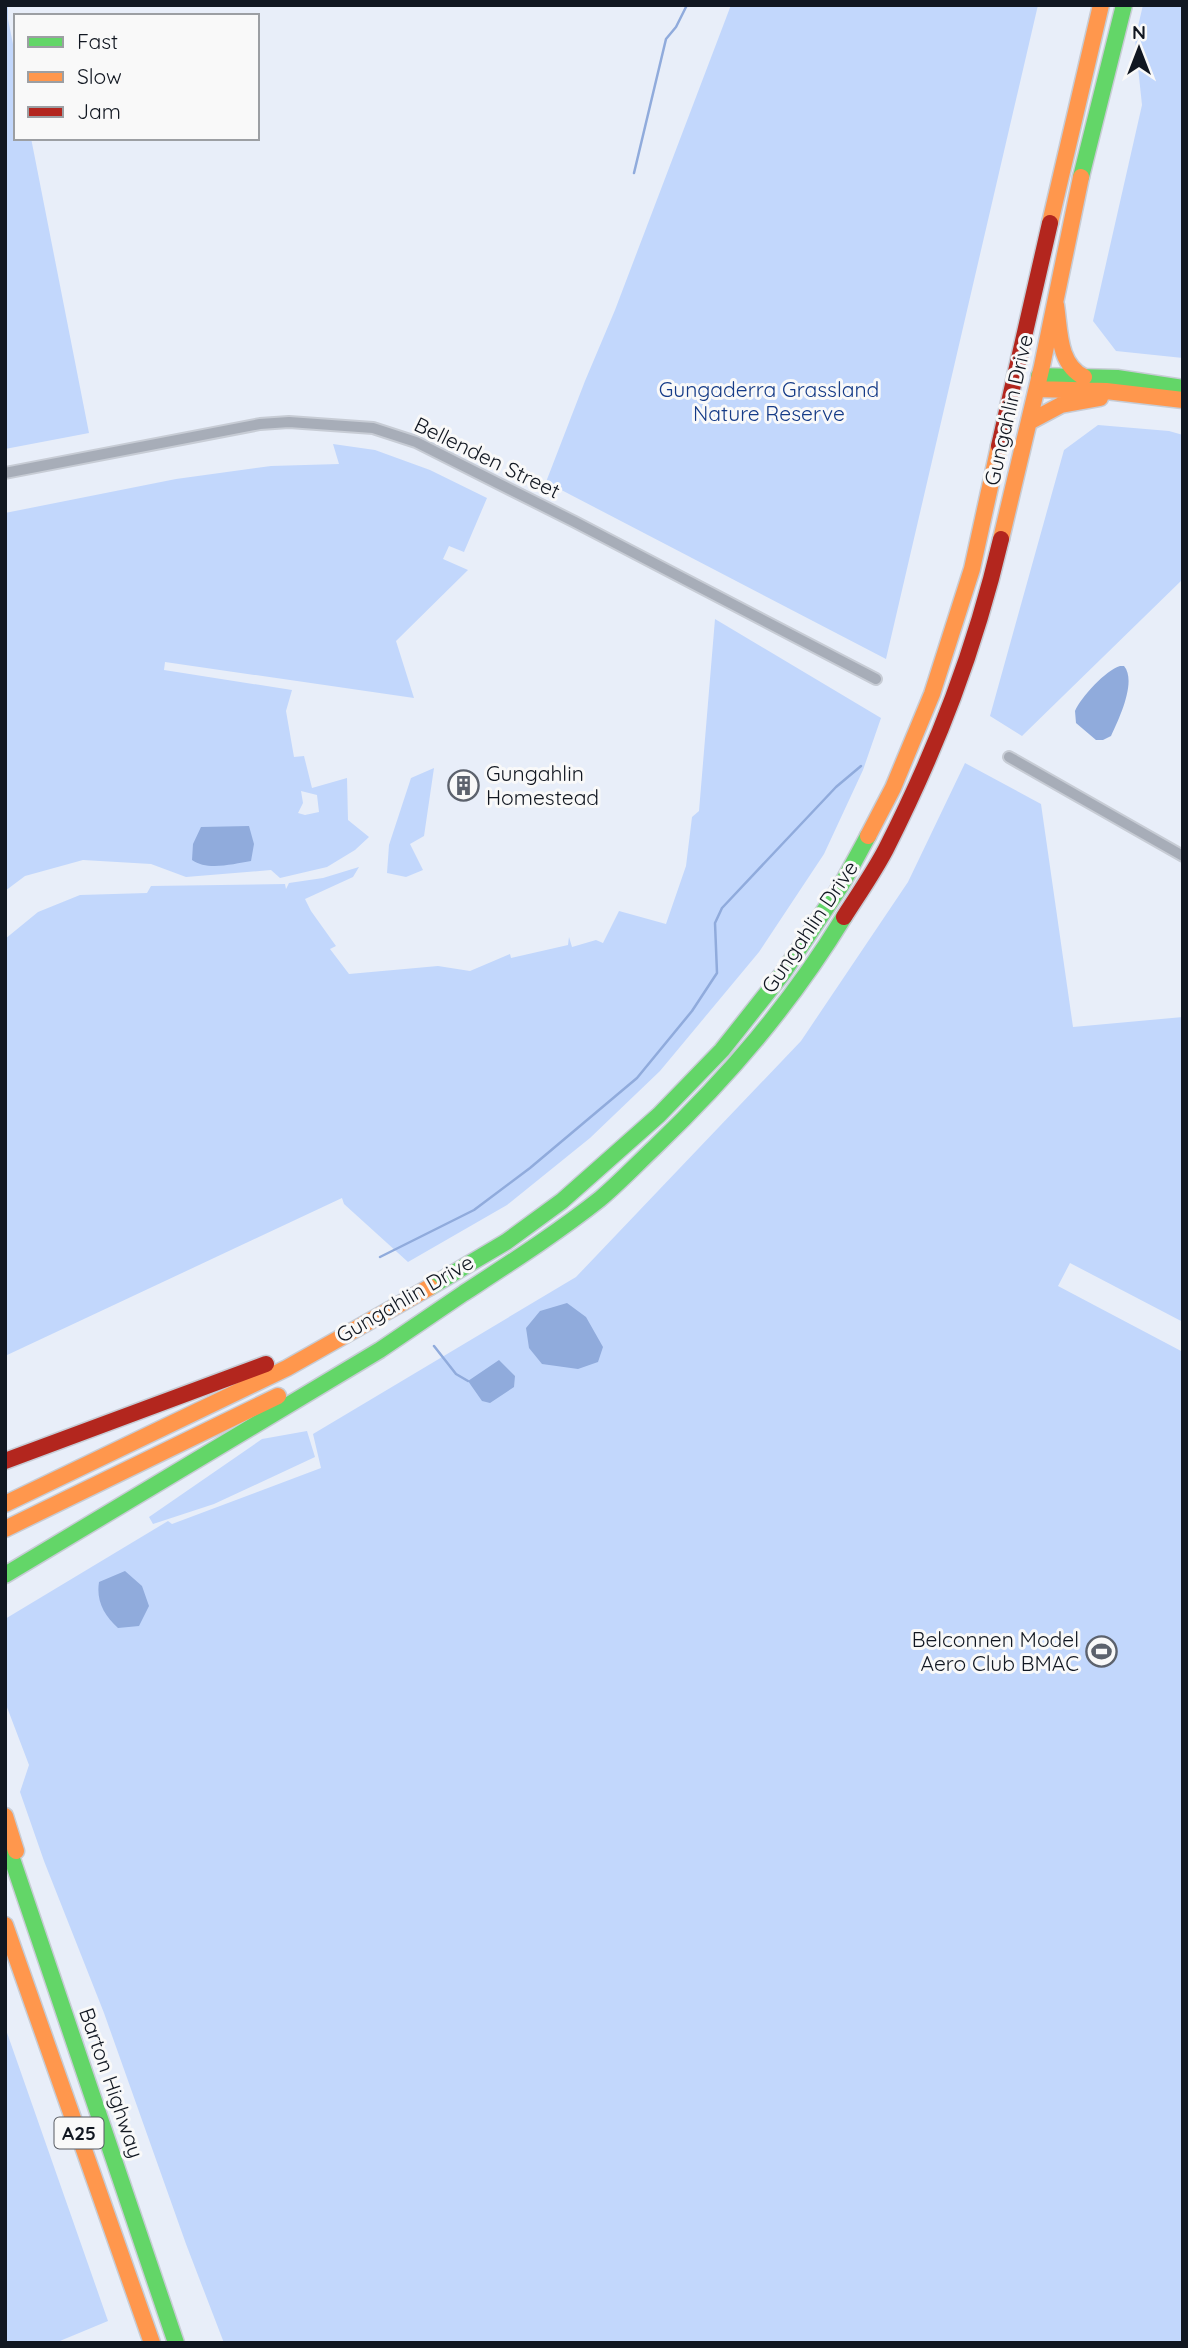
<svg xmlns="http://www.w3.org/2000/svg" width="1188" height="2348" font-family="Quicksand,sans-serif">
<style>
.green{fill:#c2d7fc;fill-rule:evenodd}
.water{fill:#90abdc}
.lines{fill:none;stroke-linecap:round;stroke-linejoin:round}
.stream{stroke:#90abdc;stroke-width:2.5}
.street-casing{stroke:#c7ccd5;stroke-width:14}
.fast-casing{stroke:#c7ccd5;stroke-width:19}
.slow-casing{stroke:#c7ccd5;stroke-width:19}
.jam-casing{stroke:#c7ccd5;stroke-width:19}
.street{stroke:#a7adb8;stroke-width:10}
.fast{stroke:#63d668;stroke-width:16}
.slow{stroke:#ff974d;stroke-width:16}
.jam{stroke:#b3261e;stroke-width:16}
.labels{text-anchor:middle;stroke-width:6;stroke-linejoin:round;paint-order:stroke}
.shield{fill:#f9f9f9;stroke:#575b62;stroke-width:2}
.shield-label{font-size:19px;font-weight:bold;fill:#111721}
.park-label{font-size:21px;fill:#153b87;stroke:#f9f9f9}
.street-label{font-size:21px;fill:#111721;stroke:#f9f9f9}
.poi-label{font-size:21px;fill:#111721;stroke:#f9f9f9;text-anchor:start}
</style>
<rect width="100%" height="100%" fill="#e8eef9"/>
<path class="green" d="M5 5H8V19L16 59V138H31L89 433 5 449Z
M731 5H1038L886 659 546 482 585 381 615 310Z
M1143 5H1183V358L1116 351 1093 321 1142 105 1135 39Z
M1098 425 1169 431 1183 435V579L1022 736 990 716 1064 450Z
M333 444 375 450 430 470 487 498 464 552 449 546 443 559 468 570 396 641 414 698 165 662 164 670 292 690 286 711 294 757 304 756 312 788 347 778 348 820 369 837 355 850 327 867 280 878 271 870 186 877 151 864 83 860 25 876 5 891V513L176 479 271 466 339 464ZM301 791 317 795 319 812 305 815 298 813 303 803Z
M715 619 881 718 863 770 824 854 759 952 660 1071 590 1138 507 1205 408 1262 344 1204 342 1198 5 1356V939L38 912 80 895 147 893 151 886 285 884 286 889 289 883 323 878 359 867 353 877 305 899 311 911 336 946 330 949 349 974 438 966 470 971 510 954 511 958 568 945 569 937 572 947 596 940 603 943 619 911 666 924 686 866 692 817 699 811Z
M965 763 1041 804 1073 1027 1183 1017V1322L1070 1263 1058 1286 1183 1352V2343H224L186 2244 104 2013 44 1861 20 1792 29 1765 5 1702V1619L168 1521 172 1524 321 1468 313 1434 576 1277 801 1041 908 882Z
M434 768 424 836 410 844 423 870 406 877 387 873 389 845 411 778Z
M307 1431 315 1457 214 1504 153 1524 149 1517 262 1439Z
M5 2027 108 2321 55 2343H5Z"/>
<path class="water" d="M1120 666H1124C1137 681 1119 719 1111 736L1103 740H1096L1076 723 1075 711C1081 697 1106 670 1120 666Z
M249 826 254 844 251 861C233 864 207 871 192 860L193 844 201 827Z
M567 1303 586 1317 603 1347 598 1362 578 1369 542 1364 529 1348 526 1328 540 1311Z
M499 1360 515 1376 514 1387 490 1403 482 1401 468 1381Z
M125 1571 142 1586 149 1606 139 1626 118 1628C104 1615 96 1601 99 1582Z"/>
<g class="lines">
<path class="stream" d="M634 173 666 39 676 27 687 5
M380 1257 474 1210 530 1168 637 1078 692 1011 717 973 715 923 722 908 836 787 861 766
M434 1346 456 1374 468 1381"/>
<defs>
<path id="street" d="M5 473 260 424 289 422 373 428 416 442 575 522 876 679
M1009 757 1183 856"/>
<path id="fast" d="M1081 177 1124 5
M1039 376 1117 378 1183 388
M430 1287 506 1242 562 1201 659 1115 722 1050 783 973 842 884 868 836
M464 1293C510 1263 557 1233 600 1199 619 1183 637 1164 655 1147 729 1076 790 1005 844 917
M5 1575 380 1350 464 1293
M5 1838 176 2343"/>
<path id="slow" d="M1050 223 1101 5
M1056 305C1060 331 1058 364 1084 377
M1037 389 1106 391 1183 400
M1029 422 1061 405 1100 398
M1001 539 1042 366 1081 177
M868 836 893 788 932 694 972 569 999 446
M5 1504 287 1368 430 1287
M5 1529 278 1396
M5 1816 16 1851
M5 1925 152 2343"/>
<path id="jam" d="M999 446 1050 223
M844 917C858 895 874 872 886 849 937 748 975 650 1001 539
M5 1461 266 1364"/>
</defs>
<use href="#street" class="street-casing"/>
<use href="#fast" class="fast-casing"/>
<use href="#slow" class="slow-casing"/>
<use href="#jam" class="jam-casing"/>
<use href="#street" class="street"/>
<use href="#fast" class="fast"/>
<use href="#slow" class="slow"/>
<use href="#jam" class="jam"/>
</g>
<defs>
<symbol id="building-ring" viewBox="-11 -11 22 22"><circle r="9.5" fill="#f9f9f9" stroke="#5c626d" stroke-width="1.5"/><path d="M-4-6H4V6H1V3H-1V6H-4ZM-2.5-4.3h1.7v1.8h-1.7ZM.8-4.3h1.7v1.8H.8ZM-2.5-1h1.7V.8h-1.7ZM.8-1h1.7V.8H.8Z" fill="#5c626d"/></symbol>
<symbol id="stadium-ring" viewBox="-11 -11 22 22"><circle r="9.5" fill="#f9f9f9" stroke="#5c626d" stroke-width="1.5"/><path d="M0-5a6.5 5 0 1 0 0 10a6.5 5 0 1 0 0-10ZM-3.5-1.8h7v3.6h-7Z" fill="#5c626d"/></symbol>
</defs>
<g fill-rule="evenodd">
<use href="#building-ring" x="446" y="768" width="35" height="35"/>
<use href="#stadium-ring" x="1084" y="1634" width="35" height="35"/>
</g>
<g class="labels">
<rect class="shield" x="54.5" y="2117.5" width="49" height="31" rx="5"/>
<g class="shield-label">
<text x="79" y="2140">A25</text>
</g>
<g class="park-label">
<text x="769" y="397">Gungaderra Grassland<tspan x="769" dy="24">Nature Reserve</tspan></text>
</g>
<g class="street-label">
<text transform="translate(1009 410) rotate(-77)" y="7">Gungahlin Drive</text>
<text transform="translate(487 458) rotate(26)" y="7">Bellenden Street</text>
<text transform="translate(810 927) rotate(-56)" y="7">Gungahlin Drive</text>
<text transform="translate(405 1299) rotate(-30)" y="7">Gungahlin Drive</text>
<text transform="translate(111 2083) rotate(71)" y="7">Barton Highway</text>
</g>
<g class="poi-label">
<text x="486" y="781">Gungahlin<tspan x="486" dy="24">Homestead</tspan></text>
<text x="1079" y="1647" text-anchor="end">Belconnen Model<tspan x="1079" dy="24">Aero Club BMAC</tspan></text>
</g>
</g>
<rect width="1188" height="2348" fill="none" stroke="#111721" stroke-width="14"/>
<rect x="14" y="14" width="245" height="126" fill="#f9f9f9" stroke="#9c9fa3" stroke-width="2"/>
<rect x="28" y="37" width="35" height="10" fill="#63d668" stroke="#9c9fa3" stroke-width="2"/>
<text x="77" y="49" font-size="21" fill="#111721">Fast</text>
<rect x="28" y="72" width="35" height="10" fill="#ff974d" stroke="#9c9fa3" stroke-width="2"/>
<text x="77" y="84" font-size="21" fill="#111721">Slow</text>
<rect x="28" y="107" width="35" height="10" fill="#b3261e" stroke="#9c9fa3" stroke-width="2"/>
<text x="77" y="119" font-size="21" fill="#111721">Jam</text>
<g transform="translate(1139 49)" stroke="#f9f9f9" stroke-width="5" paint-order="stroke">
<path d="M0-5L12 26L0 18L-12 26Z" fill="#111721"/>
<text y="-10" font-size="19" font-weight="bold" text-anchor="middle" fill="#111721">N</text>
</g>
</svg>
